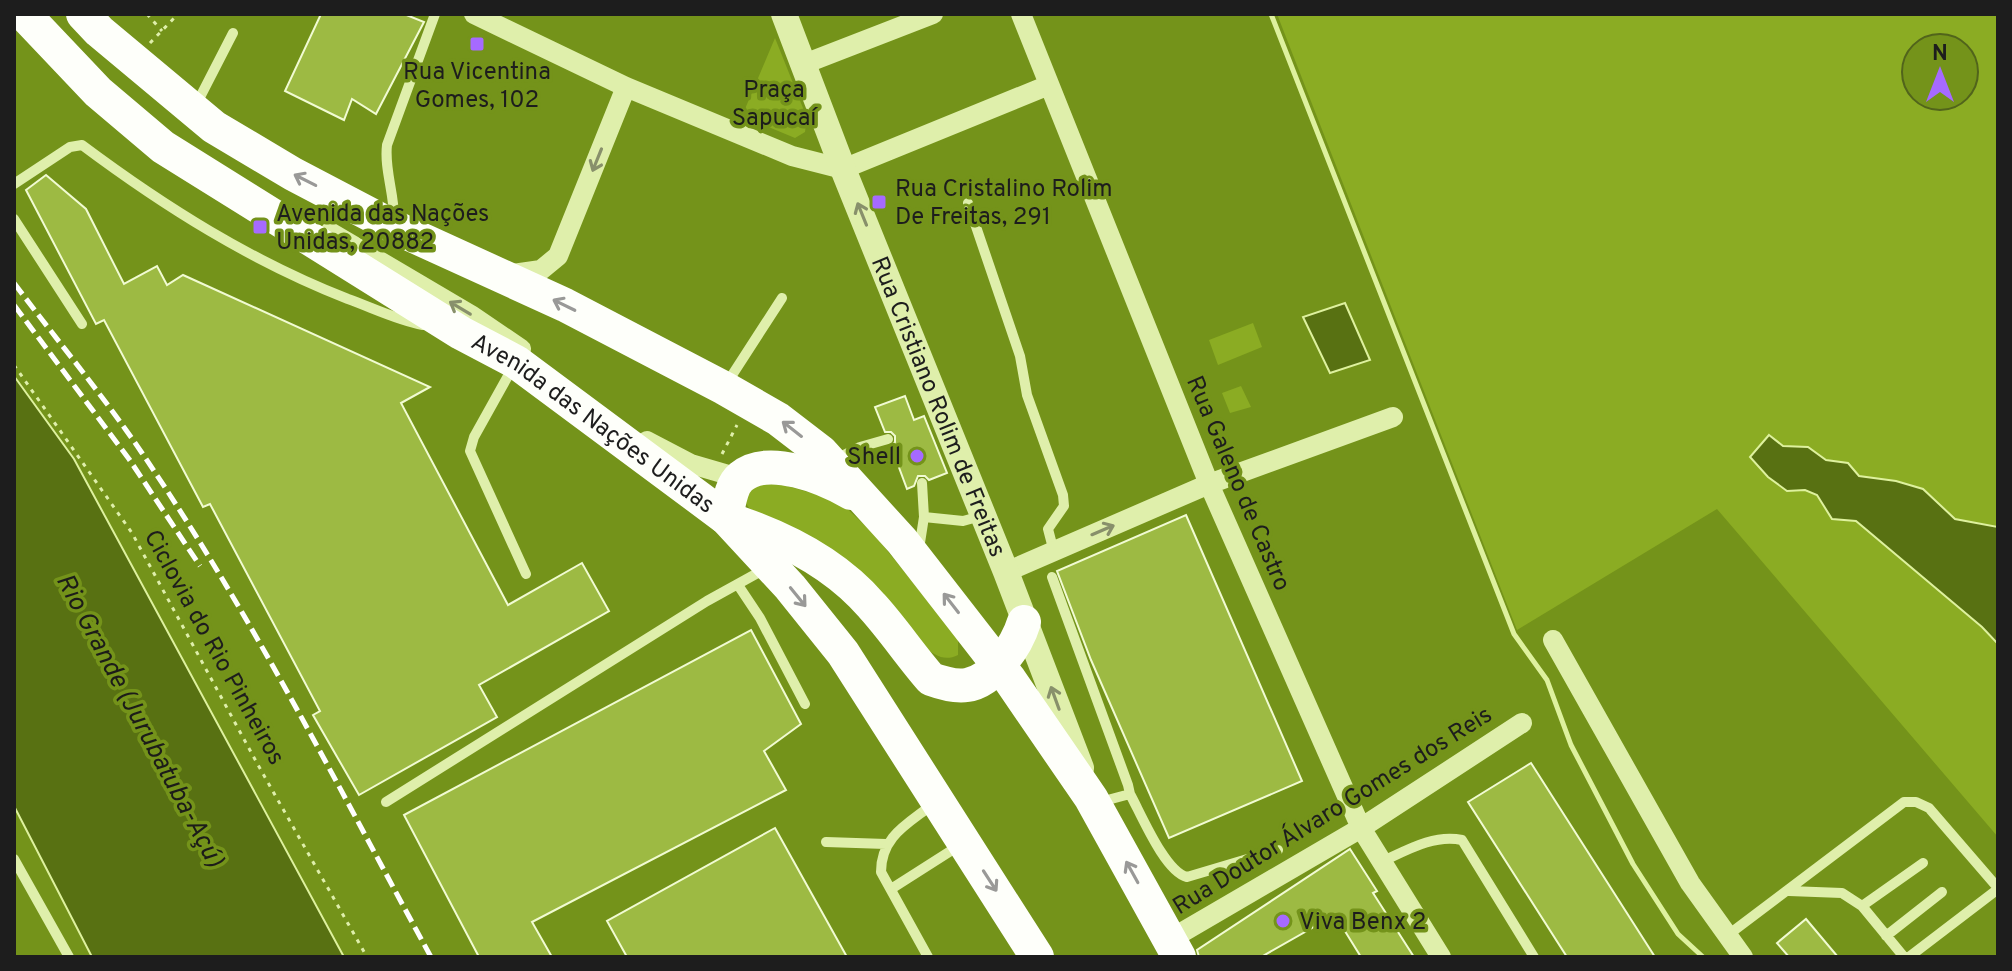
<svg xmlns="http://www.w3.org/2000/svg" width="2012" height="971" font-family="Overpass,sans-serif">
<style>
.green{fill:#8bac23;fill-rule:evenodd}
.water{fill:#587112;stroke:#def19e;stroke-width:2}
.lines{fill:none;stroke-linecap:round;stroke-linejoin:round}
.stream{stroke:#def19e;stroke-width:5}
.building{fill:#9dba43;stroke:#f1fbd2;stroke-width:2}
.path{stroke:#dfefab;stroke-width:3;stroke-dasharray:4 6;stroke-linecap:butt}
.service{stroke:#dfefab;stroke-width:10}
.minor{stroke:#dfefab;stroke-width:20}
.tertiary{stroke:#dfefab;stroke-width:26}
.trunk{stroke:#fefffa;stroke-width:34}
.rail{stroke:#fff;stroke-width:5;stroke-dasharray:14 6;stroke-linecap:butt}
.oneway{stroke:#88906b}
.oneway2{stroke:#999997}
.poi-dot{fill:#a66aff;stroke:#74931a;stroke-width:3}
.labels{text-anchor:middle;stroke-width:7;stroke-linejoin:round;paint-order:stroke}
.poi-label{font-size:24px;fill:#1d1d1d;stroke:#74931a;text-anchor:start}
.park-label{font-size:24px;fill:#1c1d1b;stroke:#74931a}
.street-label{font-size:24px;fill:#1d1d1d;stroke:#74931a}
.water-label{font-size:26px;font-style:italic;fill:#1c1c19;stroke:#74931a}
</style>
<rect width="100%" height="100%" fill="#74931a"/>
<path class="green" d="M1277 14H1998V837L1717 509 1517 630ZM1916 48H1964V96H1916Z
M775 38 807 118 805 132 795 138 742 116Z
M1253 323 1262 347 1218 365 1209 340Z
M1241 386 1251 407 1230 413 1222 393Z
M763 479 839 501 873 533 958 638V655C944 662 935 655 922 646L815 545 749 508 745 502 746 490Z"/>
<path class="water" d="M1345 303 1370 360 1330 373 1303 317Z
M14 376 74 459 344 957H92L14 806Z
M1769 435 1783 446 1808 447 1826 460 1848 463 1859 476 1896 481 1923 489 1955 519 1998 527V644L1982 627 1856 521 1832 519 1817 495 1805 490 1787 491 1768 477 1750 457Z"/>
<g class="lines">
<path class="stream" d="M1271 14 1514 634 1547 680 1571 745 1633 864 1678 934 1703 957"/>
</g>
<path class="building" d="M321 14H404L424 22 376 114 352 99 344 120 285 91Z
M46 175 86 209 124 284 157 266 167 285 183 275 430 387 401 403 508 605 582 563 609 611 479 685 497 717 359 795 313 715 320 711 210 504 203 507 104 320 96 324 26 190Z
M905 396 914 420 924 416 947 473 929 480 925 476H918L914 486 907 489 891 446 895 442V436L891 432H885L875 407Z
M1186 515 1302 781 1169 838 1091 660 1057 571Z
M751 630 801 724 764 751 786 790 532 922 552 957H479L404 815Z
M1531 763 1655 957H1567L1468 802Z
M775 828 847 957H627L607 921Z
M1350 849 1377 891 1373 893 1414 957H1361L1335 915 1261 957H1199L1197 950Z
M1806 919 1838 957H1789L1777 943Z"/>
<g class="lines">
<path class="path" d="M147 14 162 31
M150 43 178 14
M14 365 132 533 258 765 367 957
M722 454 737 425"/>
<path class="service" d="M196 105 233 33
M14 184 70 147 82 145C165 207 251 261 348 299 373 308 397 320 423 325
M968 203 1020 356 1027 395 1063 495 1064 506 1048 529 1054 552
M14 219 82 324
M394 221C395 195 384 170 387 145L435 14
M513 367 474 437 470 451 526 574
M727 383 782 298
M834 460 860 447 888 439
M924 517 963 521 981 516
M919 549 924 517 922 483
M1052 577 1128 785 1130 794 1100 802
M738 585 760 618 805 704
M1130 794C1141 814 1165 872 1187 877L1278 850
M386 802 707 601 765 569
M826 842 886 844
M14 859 69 957
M1381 862C1407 850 1434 834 1462 840L1534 957
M891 889 960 845
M1789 891 1842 893 1862 906 1904 957
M1862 906 1923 863
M1728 935 1904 802H1916L1929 808 1998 888
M1886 936 1942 892
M928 957 881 872C881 836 908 824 933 804
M1909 957 1998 889"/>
<path class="minor" d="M474 14 626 87 792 156 843 169 1049 85
M1021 14 1209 484 1361 828 1441 957
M804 64 933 14
M330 232 471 315 521 349
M505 275 541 270 558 256 626 87
M647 441 691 464 739 478
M1006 572 1209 484 1393 417
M1553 640 1690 883 1743 957
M1169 940 1361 828 1522 723"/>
<path class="tertiary" id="s1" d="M784 14 843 169 1006 572 1081 768"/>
<g class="trunk">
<path id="s2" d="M24 14 98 92 163 147 461 333 516 362 726 518 790 587 843 653 1037 957"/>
<path d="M83 14 99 31 214 127 293 174 394 227 565 305 724 388 778 419 821 452 902 541 1010 680 1091 798 1179 957"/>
<path d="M726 518C729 505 730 486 741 477 768 454 825 478 851 493"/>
<path d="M730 520C783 537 835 563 872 606 893 629 910 655 931 679 942 683 955 687 967 685 993 681 1017 645 1024 622"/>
</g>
<path class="rail" d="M14 283C56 339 102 394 142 453 251 613 338 787 431 957
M14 305 129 459 200 566"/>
</g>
<defs><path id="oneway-shaft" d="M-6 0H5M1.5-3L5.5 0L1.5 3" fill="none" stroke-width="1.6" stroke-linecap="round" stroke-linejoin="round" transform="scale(2)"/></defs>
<g class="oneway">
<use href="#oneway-shaft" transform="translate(597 160) rotate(112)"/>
<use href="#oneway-shaft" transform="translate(862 214) rotate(-112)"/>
<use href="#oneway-shaft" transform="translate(460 308) rotate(-149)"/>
<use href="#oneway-shaft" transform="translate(1103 530) rotate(-23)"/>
<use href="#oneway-shaft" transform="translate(1055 698) rotate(-110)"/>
</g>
<g class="oneway2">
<use href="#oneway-shaft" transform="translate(305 180) rotate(-153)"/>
<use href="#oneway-shaft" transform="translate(564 305) rotate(-154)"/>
<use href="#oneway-shaft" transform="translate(792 429) rotate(-142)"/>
<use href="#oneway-shaft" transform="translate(798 597) rotate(51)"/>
<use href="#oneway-shaft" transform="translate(951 603) rotate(-128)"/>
<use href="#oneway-shaft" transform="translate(1132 872) rotate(-119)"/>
<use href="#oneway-shaft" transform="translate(990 881) rotate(57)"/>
</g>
<g class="poi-dot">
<rect x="469" y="36" width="16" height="16" rx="4"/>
<rect x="871" y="194" width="16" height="16" rx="4"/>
<rect x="252" y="219" width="16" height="16" rx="4"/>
<circle cx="917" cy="456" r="8"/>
<circle cx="1283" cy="921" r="8"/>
</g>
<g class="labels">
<g class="poi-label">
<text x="477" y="79" text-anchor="middle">Rua Vicentina<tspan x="477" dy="28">Gomes, 102</tspan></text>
<text x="895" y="196">Rua Cristalino Rolim<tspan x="895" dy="28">De Freitas, 291</tspan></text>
<text x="276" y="221">Avenida das Nações<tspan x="276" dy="28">Unidas, 20882</tspan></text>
<text x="901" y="464" text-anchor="end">Shell</text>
<text x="1299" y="929">Viva Benx 2</text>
</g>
<g class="park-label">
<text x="774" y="97">Praça<tspan x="774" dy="28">Sapucaí</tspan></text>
</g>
<g class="street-label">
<text dy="8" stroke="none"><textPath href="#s1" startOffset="422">Rua Cristiano Rolim de Freitas</textPath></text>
<text dy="8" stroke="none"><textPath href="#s2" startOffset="704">Avenida das Nações Unidas</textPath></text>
<text transform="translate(1239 483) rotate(67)" y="8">Rua Galeno de Castro</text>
<text transform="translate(215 647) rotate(61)" y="8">Ciclovia do Rio Pinheiros</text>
<text transform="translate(1332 810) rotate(-32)" y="8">Rua Doutor Álvaro Gomes dos Reis</text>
</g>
<g class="water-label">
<text transform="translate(141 720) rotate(62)" y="9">Rio Grande (Jurubatuba-Açú)</text>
</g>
</g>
<rect width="2012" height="971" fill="none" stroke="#1d1d1d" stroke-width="32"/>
<g transform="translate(1940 72)"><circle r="38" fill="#74931a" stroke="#51641b" stroke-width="2"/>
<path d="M0-6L14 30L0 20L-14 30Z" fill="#a66aff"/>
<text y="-12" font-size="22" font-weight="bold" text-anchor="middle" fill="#1d1d1d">N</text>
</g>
</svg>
